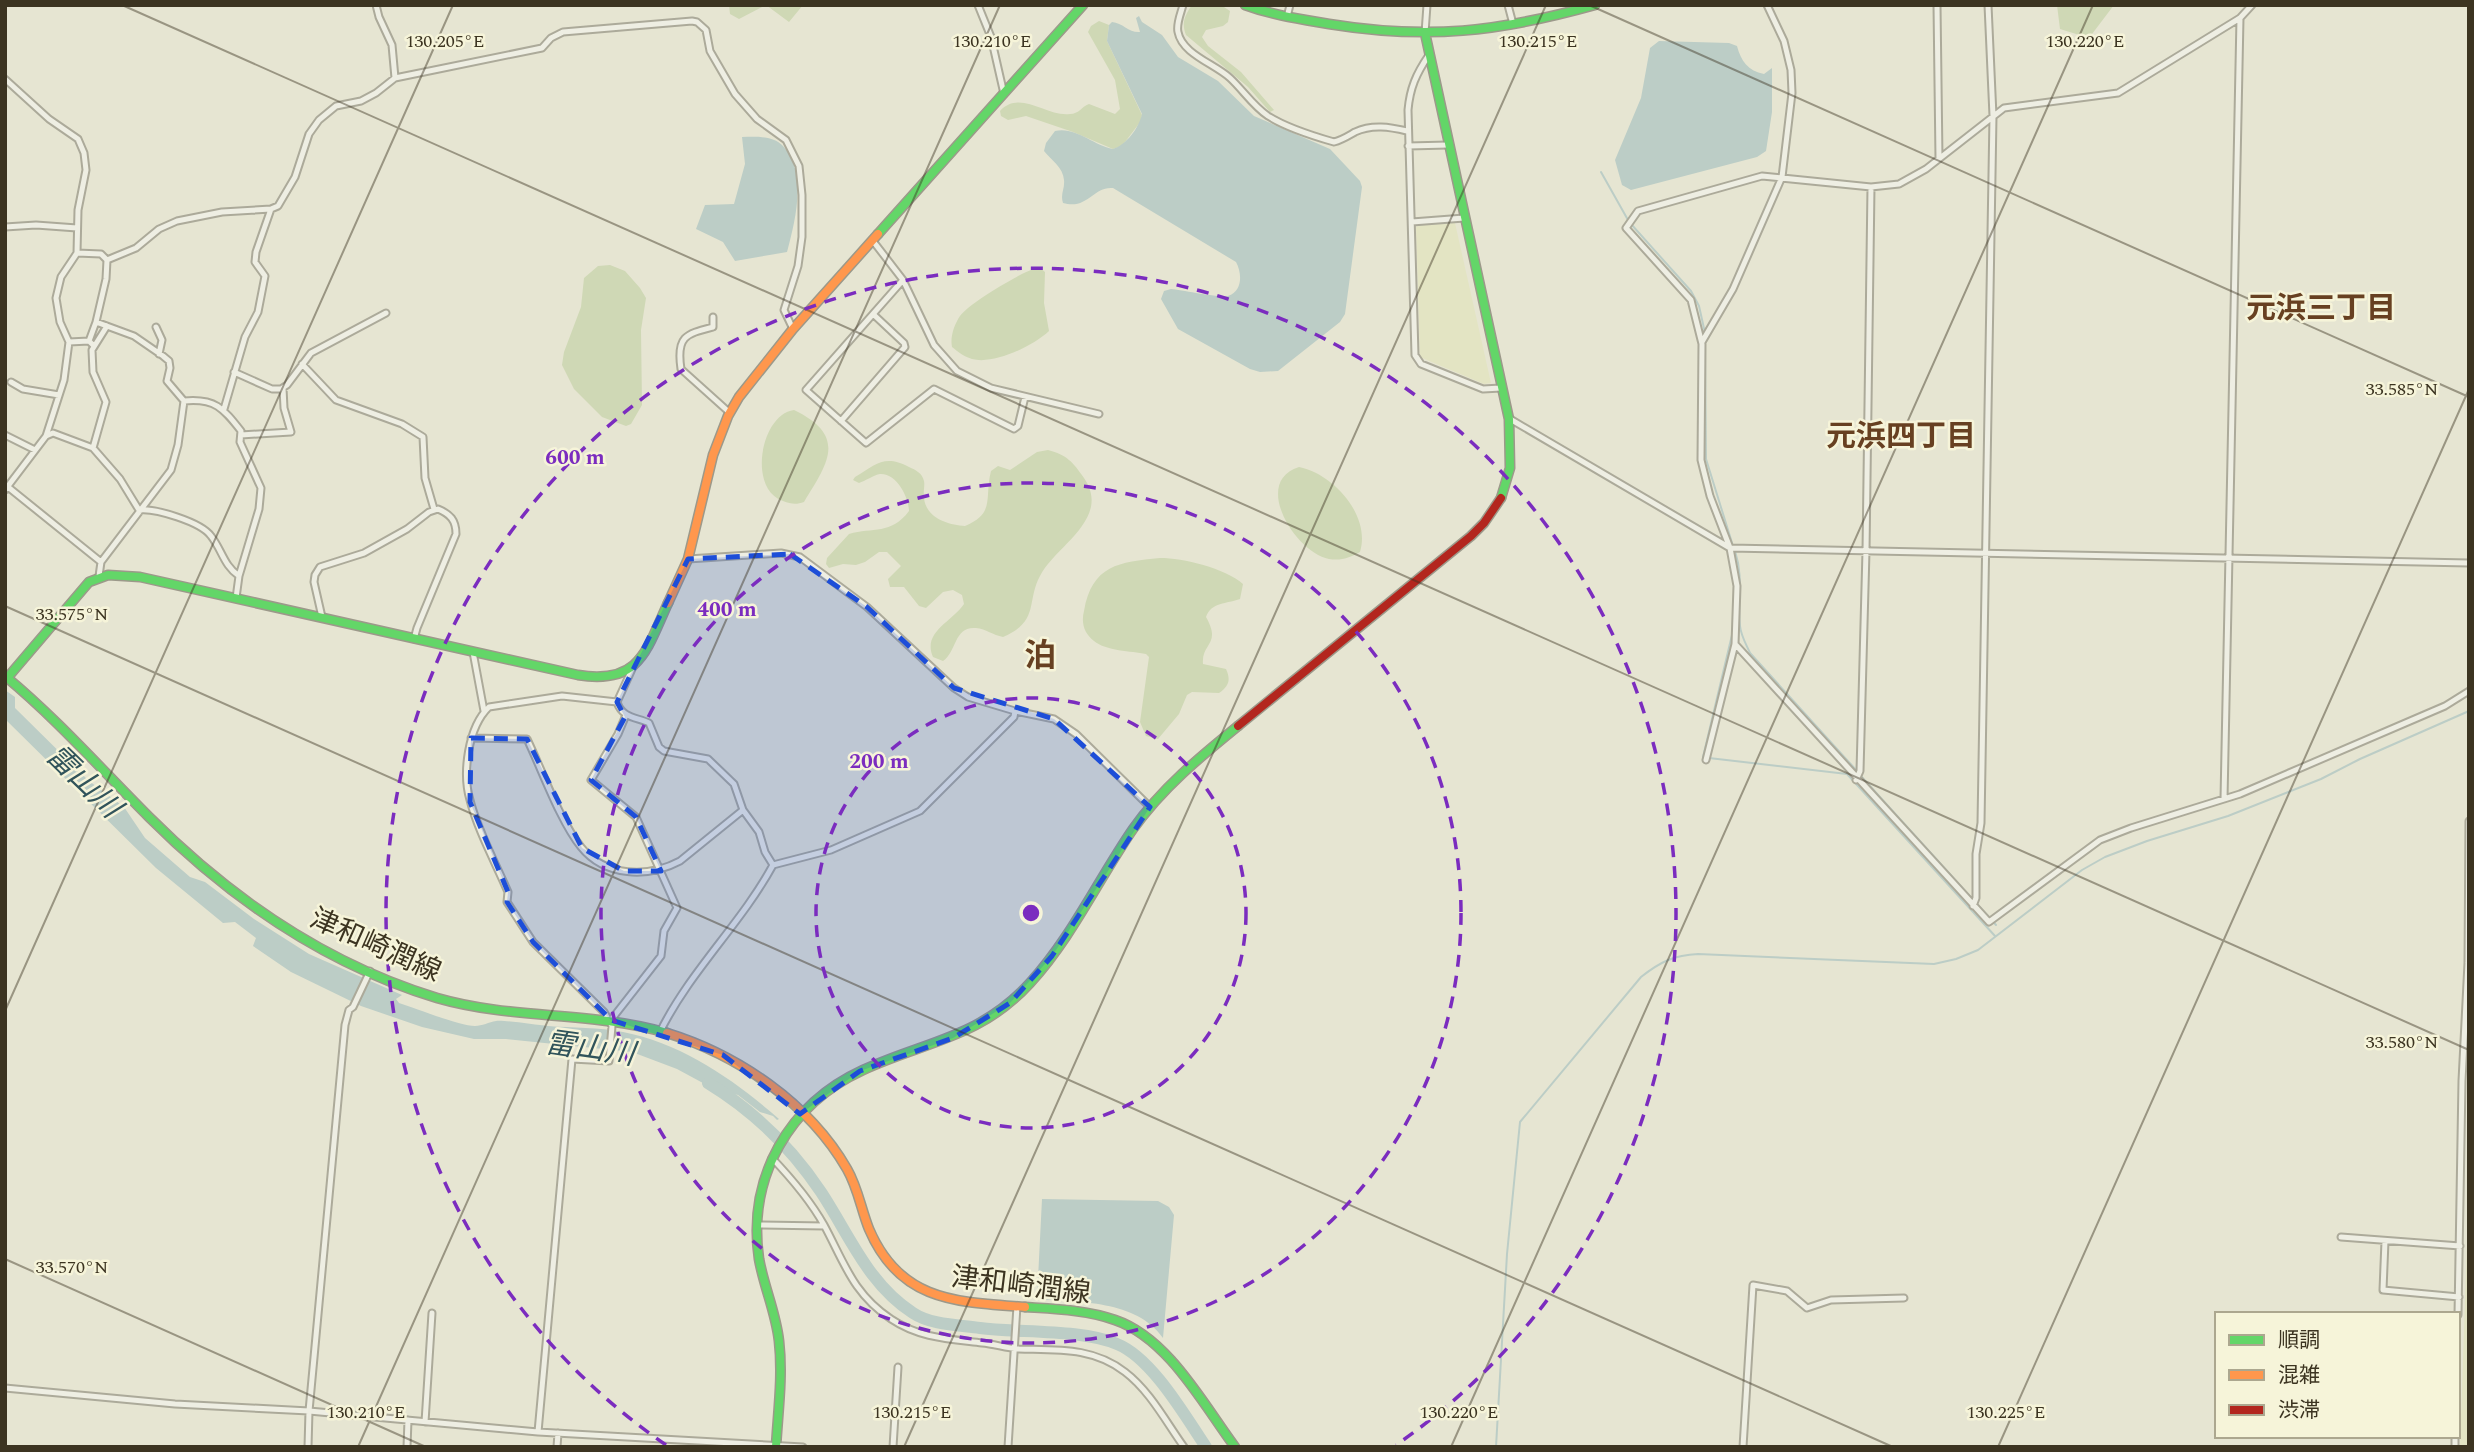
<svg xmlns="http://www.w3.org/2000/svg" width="2474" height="1452" font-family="Spectral,'Noto Sans JP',serif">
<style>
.farmland{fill:#e3e4c3}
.green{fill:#cfd8b5}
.water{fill:#bccdc6}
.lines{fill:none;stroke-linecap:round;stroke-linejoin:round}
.stream{stroke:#bccdc6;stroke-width:2}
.river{stroke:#bccdc6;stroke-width:12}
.street-casing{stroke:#acaa9a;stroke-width:9}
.fast-casing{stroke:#9c998a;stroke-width:11}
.slow-casing{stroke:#9c998a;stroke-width:11}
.jam-casing{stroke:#9c998a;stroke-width:11}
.street{stroke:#eeeee3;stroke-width:5}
.fast{stroke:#63d668;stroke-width:8}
.slow{stroke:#ff974d;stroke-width:8}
.jam{stroke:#b3261e;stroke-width:8}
.marked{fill:#1d4ed8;fill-opacity:0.2;stroke:#1d4ed8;stroke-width:5;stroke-dasharray:14 9;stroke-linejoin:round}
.ticks{fill:none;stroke:#3c3421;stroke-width:2;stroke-opacity:0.45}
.ring{fill:none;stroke:#7b2cbf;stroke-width:3.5;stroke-dasharray:12 9}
.labels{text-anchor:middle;stroke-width:5;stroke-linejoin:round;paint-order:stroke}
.street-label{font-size:28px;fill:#3c3421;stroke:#f6f4d9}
.neighbourhood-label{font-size:30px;font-weight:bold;fill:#674021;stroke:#f6f4d9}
.water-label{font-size:30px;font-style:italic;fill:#31545b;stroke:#f6f4d9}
.quarter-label{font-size:32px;font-weight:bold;fill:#674021;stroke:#f6f4d9}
.ticks-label{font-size:18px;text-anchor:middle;fill:#3c3421;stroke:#f6f4d9;stroke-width:5;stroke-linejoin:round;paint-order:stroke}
.centre{fill:#7b2cbf;stroke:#f6f4d9;stroke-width:3.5}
.ring-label{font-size:21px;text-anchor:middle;font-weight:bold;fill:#7b2cbf;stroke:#f6f4d9;stroke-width:5;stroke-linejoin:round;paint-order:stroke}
</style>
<rect width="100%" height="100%" fill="#e6e5d2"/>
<path class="farmland" d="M1455 223 1491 383 1484 384 1420 357 1416 227 1420 225Z
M2469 1186V1447H2460Z"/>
<path class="green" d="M729 5H803L789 22 766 5 739 19 730 14Z
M1192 5H1221L1230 11 1228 22 1223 26 1206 30 1202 37 1208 46 1241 72 1274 110 1270 112 1248 87 1186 35C1181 23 1185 15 1192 5Z
M2057 5H2114L2089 38 2060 29Z
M1099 21 1109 25 1107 41 1142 115 1141 121 1122 146 1113 149 1073 132 1026 116 1008 120 1001 116 1000 111C1020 89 1046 117 1070 114 1079 114 1081 107 1089 104L1115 114 1120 109 1115 80 1088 32 1091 26Z
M610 265 625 271 640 288 646 298 641 330 642 405 631 424 626 426 602 417 574 389 562 365 564 352 581 307 584 278 598 266Z
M1039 267 1045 272 1044 303 1049 331C1033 346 994 365 972 359 965 357 958 352 952 347 950 337 954 325 960 316 969 303 1023 271 1039 267Z
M794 410C848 436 828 463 804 502 796 505 791 504 783 501 747 489 761 414 794 410Z
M1048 450C1067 455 1073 462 1084 478 1112 519 1055 546 1040 576 1026 602 1040 621 1003 637 993 635 986 629 976 628 954 626 957 651 943 661L933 657C922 632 952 622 964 604L962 595 953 590 943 592 926 608 919 606 904 587H890L888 579 901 566 887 552H879L865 562 856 565 843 564 829 568 826 564 827 558 849 534C873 527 891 535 909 511 909 498 897 473 880 474 874 475 865 481 859 483L853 480 855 477C876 464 885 454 909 467 916 470 922 473 924 481 925 486 923 492 924 498 926 518 948 525 965 526 996 513 984 498 991 471L998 466 1010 470 1037 452Z
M1299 467C1334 474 1371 516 1360 552 1349 558 1341 561 1329 559 1296 553 1251 482 1299 467Z
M1160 558C1183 558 1225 568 1243 584L1240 599C1227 604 1211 602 1206 617 1222 645 1201 643 1203 664L1226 669C1231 680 1229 686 1219 693L1192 692 1187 695 1179 714 1158 739 1146 736 1140 722 1149 657 1146 654C1131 651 1106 651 1094 641 1084 633 1081 623 1084 611 1092 565 1119 562 1160 558Z"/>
<path class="water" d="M1139 16 1142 22 1162 35 1178 57 1218 81 1254 116 1330 149 1360 181 1362 187 1345 314 1340 322 1278 371 1260 372 1250 369 1178 329 1161 299 1164 291 1171 289C1182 290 1219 298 1228 296 1243 291 1242 273 1236 262L1113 188C1093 186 1088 210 1063 203 1060 194 1065 189 1064 180 1063 167 1051 160 1044 151L1046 143 1055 131C1075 126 1093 145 1113 149 1126 145 1139 128 1142 114L1107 41 1109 25 1112 22C1123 23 1129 33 1140 32L1136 18Z
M1659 41 1729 43 1737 46C1741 61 1748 71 1764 74L1772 68V112L1766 151 1757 157 1631 190 1622 185 1615 160 1641 98 1650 48Z
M742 137C755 137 773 135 783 146 808 172 795 222 787 252L735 261 723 242 696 229 705 205 734 204 745 164Z
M5 690 15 697V708L89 781 124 807 145 838 190 877 205 882 254 919 309 954 402 995 396 999 399 1003C415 1008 460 1026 475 1026 482 1026 489 1022 496 1021 506 1020 536 1025 548 1026 573 1028 598 1027 623 1032 683 1044 733 1079 779 1119L777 1120 773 1116 760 1112 738 1095 714 1089 677 1069 632 1052 506 1039H474L422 1027 361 1006 291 972 253 946 256 938 235 922 223 923 156 868 5 719Z
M1042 1199 1158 1201 1169 1207 1174 1215 1163 1338C1137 1300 1078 1302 1037 1299Z"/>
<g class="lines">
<path class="stream" d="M1601 172 1628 220
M1631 224 1691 291 1699 306 1705 333
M1705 342 1706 459 1733 546
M1735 551C1744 579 1737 599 1740 626 1741 636 1746 644 1750 653L1857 771
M1703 757 1732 635
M1709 758 1847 774 1995 936
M1860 775 1996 925
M1496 1447 1507 1254 1520 1122 1641 977C1660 962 1674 955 1698 954L1934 964 1956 959 1978 950 2082 870 2105 857 2147 841 2228 816 2321 779 2360 759 2469 711"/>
<path class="river" d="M708 1083C754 1111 791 1147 821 1192 850 1236 868 1284 913 1313 931 1325 959 1325 980 1328 1019 1333 1082 1329 1117 1344 1152 1358 1185 1416 1206 1447"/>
<defs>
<path id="street" d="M376 5 379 17 392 45 395 78
M978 5 991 37 1004 94
M1183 5C1181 13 1176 24 1178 32 1182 54 1215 64 1230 78 1243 90 1253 106 1268 116 1287 128 1313 136 1334 142 1342 140 1348 136 1355 132 1372 124 1390 127 1407 131
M1508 5 1513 24
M1937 5 1939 159
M1287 17 1290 5
M1425 33 1427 5
M1429 55C1416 74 1410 88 1408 110L1415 355 1421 364 1483 389 1501 388
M5 79 49 119 78 139 84 153 86 170 78 210 77 253 61 277 56 298 60 322 69 342 64 380 46 436 5 490
M1408 146 1448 145
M1412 222 1464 218
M5 227 36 225 77 228
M873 241 903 280 934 345 957 371 991 388 1099 414
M77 253 101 254 107 260
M107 260 136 248 159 229 177 221 222 212 271 209 278 206 295 177 309 134 319 120 336 106 361 101 376 93 395 78 542 48 551 38 563 32 692 21 697 22 706 30 710 51 735 94 757 119 786 140 799 166 802 195V237L798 266 784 310 793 329
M903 280 806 390 866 443 934 389 1014 429 1018 426 1025 397
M713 317V327C686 334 676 336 681 369L730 413
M156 327 162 340 159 354
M69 342 89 341
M1702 342 1733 289 1782 177 1792 93 1791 70 1784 41 1767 5
M93 345 89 341 96 322
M302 364 336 400 402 424 423 437 425 478 434 509
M234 372 272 389H281L287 385 311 353 386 313
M11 382 23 389 59 395
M184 401C215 398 223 408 241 431L240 442 261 488 259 509 239 576 236 598
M224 409 245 337 258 312 265 276 255 262 256 252 271 209
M1510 419 1730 548 2469 563
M841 421 905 347 904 343 873 314
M5 435 35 450
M241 435 291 432 284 408 283 388
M46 436 53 433 93 448 120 479 139 510
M93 448 106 402 93 372 92 350 107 326
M8 487 101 562
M139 510C155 508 201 522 211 536 222 550 224 566 239 576
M688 559 781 553 800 557 867 607 954 688 968 697 1015 711 1054 719 1076 734 1150 807
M99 576 101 562 171 470 178 445 184 401 167 381 170 368 169 361 163 356 134 336 96 322 106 279 107 260
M322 617 314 582 315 575 320 567 364 553 407 529 429 512 438 509C450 514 456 520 456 534L417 628 414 639
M1735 644 1989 922 2100 840 2131 828 2240 794 2445 706 2469 691
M473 652 484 711
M617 702C622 718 636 717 649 723L659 747 664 751 708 759 734 784 743 810 759 832 765 852 773 865
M617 702 633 667
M471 738 527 739C542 770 560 821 581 847 605 877 648 878 680 861L743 810
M1706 760 1735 644 1737 586 1730 548 1710 496 1701 460 1702 344 1691 300 1626 228 1638 211 1762 176 1871 187 1899 184 1926 169 2004 108 2118 93 2240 18 2252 5
M1856 780 1860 771 1866 551 1871 187
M2224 799 2240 18
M1973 906 1976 898V854L1981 823 1993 116 1988 5
M611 1020 661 956 664 931 677 908 636 817 591 780 618 734 626 715
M660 1032C690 971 741 924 773 865L831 850 920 811 1014 717 1015 711
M772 1158C792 1179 810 1200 824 1225 844 1262 853 1294 891 1319 919 1338 949 1339 982 1343 994 1344 1006 1348 1019 1349 1057 1350 1093 1347 1125 1372 1150 1391 1166 1422 1184 1447
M758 1225 824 1226
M2341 1237 2460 1246
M2385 1241 2383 1290 2459 1297
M2458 1315 2462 1081 2468 963 2469 821
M5 1388 175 1404 309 1411 538 1432 803 1447
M425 1422 432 1313
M538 1432 572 1059 609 1061 612 1026 604 1012 533 942 507 902 508 892C496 864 477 829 470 800 462 773 468 727 489 707L562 696 617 702
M308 1447 309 1411 345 1025 349 1010 353 1007 370 971
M407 1447 408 1420
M557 1447 558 1433
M893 1447 898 1367
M1008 1447 1017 1306
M1743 1447 1753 1285 1787 1291 1807 1308 1831 1300 1904 1298
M2455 1447V1436"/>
<path id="fast" d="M1245 5C1272 15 1300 19 1329 24 1428 40 1498 32 1595 5
M1425 33 1509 419 1510 468 1501 498
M878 234 1083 5
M5 676C57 719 101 769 149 817 231 899 325 964 437 998 513 1020 592 1011 667 1033
M8 677 89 582 108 575 140 577 578 675C640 685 646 651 668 603
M1025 1307C1055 1309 1087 1310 1115 1320 1168 1338 1203 1404 1235 1447
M776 1447C778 1412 783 1376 779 1341 776 1313 764 1287 759 1259 747 1177 789 1104 863 1070 926 1041 980 1038 1030 983 1072 937 1098 880 1133 829 1162 788 1200 757 1238 726"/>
<path id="slow" d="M668 603 688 559 713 455 728 416 739 397 793 329 878 234
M667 1033C738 1055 809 1103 847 1169 858 1188 861 1209 869 1229 900 1302 957 1302 1025 1307"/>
<path id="jam" d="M1238 726 1471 536 1484 523 1501 498"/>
</defs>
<use href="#street" class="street-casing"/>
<use href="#fast" class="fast-casing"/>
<use href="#slow" class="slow-casing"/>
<use href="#jam" class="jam-casing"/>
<use href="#street" class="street"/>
<use href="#fast" class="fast"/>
<use href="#slow" class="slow"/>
<use href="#jam" class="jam"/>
</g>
<path class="marked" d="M790 554 867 607 954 688 1054 719 1150 807 1052 956 1010 1003 953 1038 860 1071 800 1114 723 1055 611 1020 533 942 507 902 508 892 470 802 471 738 527 739 582 848 624 871H661L636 817 591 780 625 717 617 702 688 559Z"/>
<path class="ticks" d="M122 5 2469 1050M1589 5 2469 397M5 606 1893 1447M5 1011 453 5M5 1259 426 1447M358 1447 1000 5M904 1447 1546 5M1451 1447 2093 5M1998 1447 2469 389"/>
<g class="ring">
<circle cx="1031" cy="913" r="215"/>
<circle cx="1031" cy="913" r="430"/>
<path d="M666 1445A645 645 0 1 1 1396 1445"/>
</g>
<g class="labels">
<g class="street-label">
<text transform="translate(376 944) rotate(24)" y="10">津和崎潤線</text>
<text transform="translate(1021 1284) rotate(7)" y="10">津和崎潤線</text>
</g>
<g class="neighbourhood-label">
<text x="2321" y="318">元浜三丁目</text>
<text x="1901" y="446">元浜四丁目</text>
</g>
<g class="water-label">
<text transform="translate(84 781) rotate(44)" y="10">雷山川</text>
<text transform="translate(590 1048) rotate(8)" y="10">雷山川</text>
</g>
<g class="quarter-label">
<text x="1040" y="666">泊</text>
</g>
</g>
<g class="ticks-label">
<text x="992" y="47">130.210°E</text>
<text x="1538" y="47">130.215°E</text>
<text x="445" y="47">130.205°E</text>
<text x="2085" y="47">130.220°E</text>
<text x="2402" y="395">33.585°N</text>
<text x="72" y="620">33.575°N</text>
<text x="2402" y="1048">33.580°N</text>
<text x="72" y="1273">33.570°N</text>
<text x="366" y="1418">130.210°E</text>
<text x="912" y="1418">130.215°E</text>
<text x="1459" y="1418">130.220°E</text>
<text x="2006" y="1418">130.225°E</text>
</g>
<circle cx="1031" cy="913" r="10" class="centre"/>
<g class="ring-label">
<text x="575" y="464">600 m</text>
<text x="727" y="616">400 m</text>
<text x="879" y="768">200 m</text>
</g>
<rect width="2474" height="1452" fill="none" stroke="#3c3421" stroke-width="14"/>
<rect x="2215" y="1312" width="245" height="126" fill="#f6f4d9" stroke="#aca78f" stroke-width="2"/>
<rect x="2229" y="1335" width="35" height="10" fill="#63d668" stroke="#aca78f" stroke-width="2"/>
<text x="2278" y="1347" font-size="21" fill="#3c3421">順調</text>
<rect x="2229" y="1370" width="35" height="10" fill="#ff974d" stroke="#aca78f" stroke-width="2"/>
<text x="2278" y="1382" font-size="21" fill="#3c3421">混雑</text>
<rect x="2229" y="1405" width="35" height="10" fill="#b3261e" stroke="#aca78f" stroke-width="2"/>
<text x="2278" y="1417" font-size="21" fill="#3c3421">渋滞</text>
</svg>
